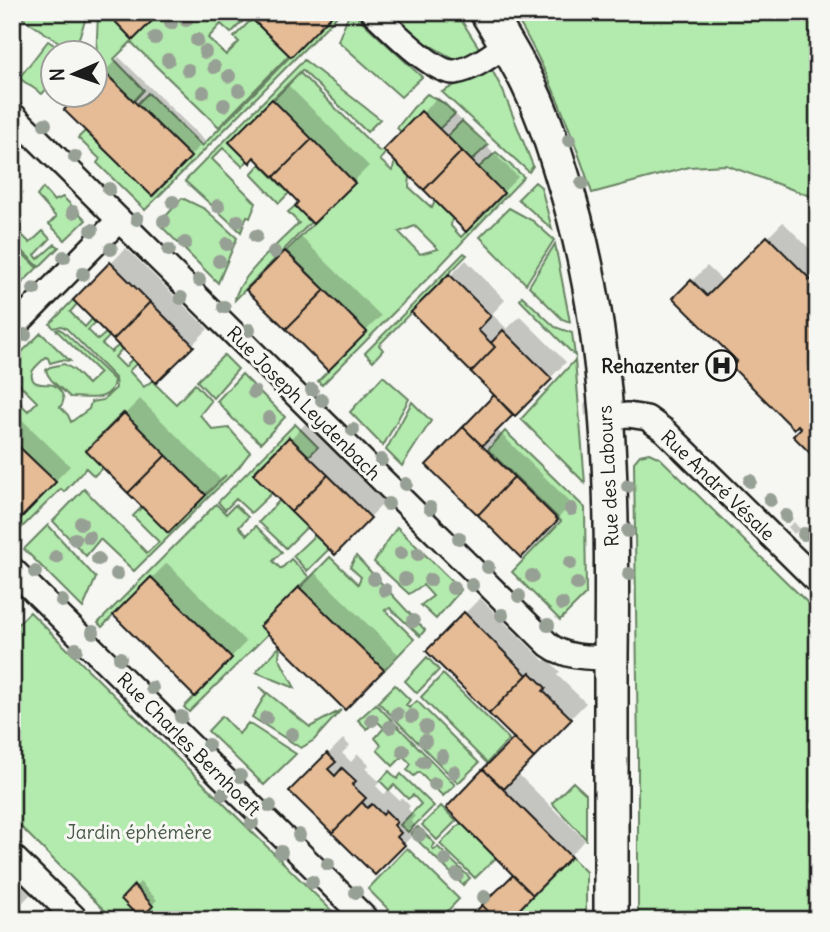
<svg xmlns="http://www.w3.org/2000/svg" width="830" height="932" font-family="Delius,sans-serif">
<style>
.green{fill:#b3eaad;stroke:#688364;stroke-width:2;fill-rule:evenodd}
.shadow{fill:#0003}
.building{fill:#e5bc95;stroke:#1c1c1c;stroke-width:2}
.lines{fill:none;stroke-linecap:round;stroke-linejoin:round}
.minor-casing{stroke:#1c1c1c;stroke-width:28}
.secondary-casing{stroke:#1c1c1c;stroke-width:38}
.minor{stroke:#f6f6f2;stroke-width:23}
.secondary{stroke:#f6f6f2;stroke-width:33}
.tree{fill:#97a094}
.labels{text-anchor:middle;stroke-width:6;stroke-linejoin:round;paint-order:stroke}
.poi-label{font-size:19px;font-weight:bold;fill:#1c1c1c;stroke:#f6f6f2;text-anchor:end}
.street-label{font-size:19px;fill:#1c1c1c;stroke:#f6f6f2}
.park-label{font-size:19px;fill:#495a48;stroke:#f6f6f2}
</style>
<rect width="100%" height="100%" fill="#f6f6f2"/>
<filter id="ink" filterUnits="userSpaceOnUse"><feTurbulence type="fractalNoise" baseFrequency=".0143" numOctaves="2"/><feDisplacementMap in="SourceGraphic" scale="14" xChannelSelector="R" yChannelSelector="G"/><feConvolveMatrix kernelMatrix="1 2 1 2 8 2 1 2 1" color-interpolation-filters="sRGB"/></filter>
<g filter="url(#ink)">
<path class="green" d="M13 12H88L74 52Z
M98 12H106L133 40 161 12H245L249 15 231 33 221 24 208 38 226 55 239 42 234 37 252 19 289 55 219 127 131 42 114 59 144 90 134 101 96 64Z
M327 12H341L145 210 97 163 100 159 78 138 85 131 153 196 191 157 137 104 148 93 202 146 330 16Z
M352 12 422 77 401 97 338 41 348 16Z
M389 12H456L481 51 461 63 419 39Z
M513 12H818V199L726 165 689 167 592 193C571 130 548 69 513 12Z
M48 41 65 52H52V83L42 94 19 78Z
M304 60 380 119 367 132 302 70 229 142 248 161 242 166 223 148 212 159 256 203 250 218 247 216 241 232 185 181Z
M490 66 503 91 533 166 529 172 442 92Z
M300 73 380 152 383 150 386 152 380 160 392 171 395 162 410 176 409 187 432 208 435 201 452 218 451 226 461 237 504 194 478 168 496 152 524 177 434 272 322 385 318 381 367 332 286 251 355 183 273 100ZM415 226 438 249 420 254 399 232Z
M427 94 444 103 455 114 439 129 401 132 397 128 413 108Z
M462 121 488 145 471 161 447 136Z
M260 164 289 193 279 203 251 174Z
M535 182 541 187 552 229 518 199Z
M43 188 54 201 63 197 86 220 65 240 49 224 56 217 37 196Z
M182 198 205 209 237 238 218 283 159 224Z
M295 206 311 222 235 300C237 279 283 239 299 223L288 212Z
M509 208 533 221 554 240 526 284 480 237Z
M12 225 30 243 43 231 50 239 35 255 38 259 55 244 59 247 39 267 12 241Z
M12 243 37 268 12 293Z
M555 244 570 322 562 319 529 286Z
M464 253 467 255 379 345 383 350 373 361 365 353Z
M522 296 555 327 572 333 575 356 520 300Z
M73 300 77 304 70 312 85 327 92 319 95 323 88 330 98 340 106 333 109 337 102 344 111 352 118 346 122 349 115 357 125 367 132 359 136 364 129 371 144 387 153 380 154 383 176 404 195 384 211 401 200 415 213 430 229 428 250 452 239 467 134 571 100 539 86 556 53 521 84 489 147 553 159 542 133 516 142 507 169 533 226 475 205 495 123 413 86 450 103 467 94 476 86 468 64 492 61 489 12 537V527L56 482 12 440V396L28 411 37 402 12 377V362L41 333 70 361 61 360 50 363 48 358 46 357C42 361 37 365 34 369 30 373 31 381 37 383 45 387 52 379 61 392 65 398 64 402 60 407L68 415 71 422 89 409 91 402 103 400 116 388 115 378 66 328 61 326 54 328 50 324Z
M59 329 63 331 114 380C112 404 87 397 70 397 62 388 48 381 46 370L50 367 64 364 74 370 88 384 100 373 56 330Z
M224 355 238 369 213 398 197 381Z
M575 360 585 483 521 419Z
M242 374 285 417 261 443 233 419 217 401Z
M383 376 409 399 383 446 350 412Z
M412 402 431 421 402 466 386 450Z
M295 424 318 447 309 456 289 437 253 473 272 493 251 513 236 499 225 510 218 502Z
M505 431 585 508 586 594 560 620 512 572 561 521 488 450Z
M649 453 660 458 818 613V920H638V753L634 462 640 455Z
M280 500 307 527 286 548 259 522Z
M216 504 226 514 235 505 248 517 239 527 247 535 256 526 282 552 273 561 281 569 291 559 309 577 260 626 268 634 189 712 184 707 232 658 151 577 102 627 98 623Z
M48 525 96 578 83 608 24 549Z
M397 527 461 590 436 619 421 605 433 596 423 585 409 594 374 562Z
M315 535 329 549 307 571 293 556Z
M356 556 425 630 420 636 390 608 385 610 414 639 384 670 300 588 330 557 358 584 361 577 350 567Z
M30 612 341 920H114L12 818V630Z
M280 646 279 658 295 688 256 672Z
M427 657 439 670 417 693 405 681Z
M443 674 509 739 487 763 421 697Z
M395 685 410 700 406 705 409 708 417 701 479 763 458 783 378 702Z
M260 687 310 727 341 710 314 740 301 748 252 717 266 694Z
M376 704 455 785 443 796 419 772 414 776 407 770 411 764 403 756 393 766 377 750 381 745 375 738 384 728 376 720 367 729 358 720Z
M222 716 239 734 248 723 296 754 264 785 208 731Z
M389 771 397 779 401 774 434 806 408 832 400 825 421 804 413 795 408 799 394 785 389 790 380 781Z
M573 782 586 794V839L552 803Z
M441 806 456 821 437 840 422 825Z
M461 823 496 858 475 878 440 844Z
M418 827 435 844 432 847 434 850 438 847 470 878 463 885 411 834Z
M407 848 459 899 439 920H399L368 889Z
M571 857 586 872V920H509Z"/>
<path class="shadow" d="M119 57 205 141 152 194 94 94V82Z
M288 85 369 166 313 222 301 202 254 155 231 142Z
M438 97 518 177 466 230 386 150Z
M12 133 26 146 12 160Z
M783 222 818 257V459L803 428 675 298 707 266 724 282Z
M301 237 381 316 328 368 249 290Z
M126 248 208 329 156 381 75 300Z
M466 260 505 300 492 314 507 329 520 316 566 362 515 414 513 412 496 429 572 504 521 555 429 465 496 395 414 312Z
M12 275 21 284 12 293Z
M140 399 220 479 168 531 88 451Z
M586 402H588L589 414 585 416 584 405Z
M12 410 70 466 18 519 12 514Z
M306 423 385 502 335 552 256 474Z
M794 522 800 529 794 534 788 527Z
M167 563 246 642 195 694 115 615Z
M315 573 398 654 345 707 263 626Z
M480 598 544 661 547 658 560 672 557 675 586 703 517 773 585 840 517 909 527 920H470L515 875 484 771 516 738 428 651Z
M343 739 350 746 342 753 351 762 358 754 369 765 366 769 380 782 376 786 384 794 388 790 399 800 402 798 410 806 408 809 415 816 411 821 419 829 375 873 292 791Z
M12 865 36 889 12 913Z
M140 882 157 900 140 916 123 899Z"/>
<path class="building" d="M106 12H161L133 40Z
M245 12H327L331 16 291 57Z
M103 71 191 157 152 196 64 110 79 94H94V79Z
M272 99 312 139 274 177 254 157 250 162 251 164 229 142Z
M421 111 462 151 424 190 383 150Z
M312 139 355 183 313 224 295 206 298 202 274 177Z
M462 151 504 193 466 232 424 190Z
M767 236 818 287V461L793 436 801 428 798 425 794 429 732 367 737 361 673 298 691 280 707 296Z
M285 251 325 290 286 329 246 290Z
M110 262 150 302 113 340 73 300Z
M449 274 491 316 478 330 495 347 471 372 411 312Z
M325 290 367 332 328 371 286 329Z
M150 302 194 346 156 383 113 340Z
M503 330 552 379 515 416 471 372 495 347 491 343Z
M494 395 513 415 482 446 463 427Z
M124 413 166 455 128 493 86 451Z
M463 427 514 477 478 515 426 465Z
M289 437 328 475 291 512 253 474Z
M12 440 56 482 18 521 12 516Z
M166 455 206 495 168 533 128 493Z
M328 475 371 518 335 555 291 512Z
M514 477 558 520 521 558 478 515Z
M151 577 232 658 195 697 113 615Z
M299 587 384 670 345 710 260 626Z
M464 612 527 675 489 714 426 651Z
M530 672 546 688 543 691 572 719 534 758 489 714Z
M514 738 534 758 504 789 483 769Z
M327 753 336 762 328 769 335 776 342 768 356 781 352 785 366 798 332 833 289 791Z
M483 769 571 857 533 895 446 808Z
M362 802 367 808 372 804 383 815 386 811 397 822 394 825 401 833 397 837 405 845 375 875 332 833Z
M513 875 533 895 509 920H497L482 905Z
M134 885 153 906 140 919 121 899Z
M482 905 497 920H468Z"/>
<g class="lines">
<defs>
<path id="minor" d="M373 12C389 27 434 74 455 72 474 69 491 55 507 44
M12 114 549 645C568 659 589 657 611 658
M12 329 119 220
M606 417 628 415 647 418 665 431 818 582
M12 569 367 920
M12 856 77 920"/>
<path id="secondary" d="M487 12C503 38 519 63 531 90 544 117 553 146 562 175 612 330 613 495 611 656 611 744 611 832 611 920"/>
</defs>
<use href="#minor" class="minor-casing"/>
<use href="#secondary" class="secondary-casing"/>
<use href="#minor" class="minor"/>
<use href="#secondary" class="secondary"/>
</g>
<g class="tree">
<circle cx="186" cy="20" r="7"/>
<circle cx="171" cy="23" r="7"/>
<circle cx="155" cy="38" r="7"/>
<circle cx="197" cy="40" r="7"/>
<circle cx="205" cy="52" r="7"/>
<circle cx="168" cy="60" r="7"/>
<circle cx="214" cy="67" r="7"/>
<circle cx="188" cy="70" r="7"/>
<circle cx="229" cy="76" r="7"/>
<circle cx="239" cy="90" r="7"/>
<circle cx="203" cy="92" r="7"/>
<circle cx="224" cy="105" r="7"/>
<circle cx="45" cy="124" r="7"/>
<circle cx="569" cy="140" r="7"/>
<circle cx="75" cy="157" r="7"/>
<circle cx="582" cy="183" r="7"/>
<circle cx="109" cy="189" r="7"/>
<circle cx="173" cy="202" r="7"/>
<circle cx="218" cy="206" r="7"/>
<circle cx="73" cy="212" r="7"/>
<circle cx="137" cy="219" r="7"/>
<circle cx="164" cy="221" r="7"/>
<circle cx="238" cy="221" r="7"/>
<circle cx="92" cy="230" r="7"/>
<circle cx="256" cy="236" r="7"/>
<circle cx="185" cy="243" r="7"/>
<circle cx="227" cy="244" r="7"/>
<circle cx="111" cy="249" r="7"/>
<circle cx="169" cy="250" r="7"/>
<circle cx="274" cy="252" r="7"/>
<circle cx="64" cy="257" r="7"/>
<circle cx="219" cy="261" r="7"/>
<circle cx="83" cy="274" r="7"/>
<circle cx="199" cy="280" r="7"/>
<circle cx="34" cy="289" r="7"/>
<circle cx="181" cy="298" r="7"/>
<circle cx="224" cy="307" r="7"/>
<circle cx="249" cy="330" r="7"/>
<circle cx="25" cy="335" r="7"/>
<circle cx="312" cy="390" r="7"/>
<circle cx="254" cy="392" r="7"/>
<circle cx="322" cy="400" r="7"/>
<circle cx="269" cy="418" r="7"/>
<circle cx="353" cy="430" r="7"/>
<circle cx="381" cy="460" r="7"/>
<circle cx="750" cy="481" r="7"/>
<circle cx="406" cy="484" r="7"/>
<circle cx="628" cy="486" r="7"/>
<circle cx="770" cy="500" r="7"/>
<circle cx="388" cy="504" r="7"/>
<circle cx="430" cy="508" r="7"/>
<circle cx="571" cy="509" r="7"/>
<circle cx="786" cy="516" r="7"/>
<circle cx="81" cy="523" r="7"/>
<circle cx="628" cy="531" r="7"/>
<circle cx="804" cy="534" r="7"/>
<circle cx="89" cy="537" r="7"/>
<circle cx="459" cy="538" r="7"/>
<circle cx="75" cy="539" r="7"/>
<circle cx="401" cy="553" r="7"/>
<circle cx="418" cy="554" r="7"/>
<circle cx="56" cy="557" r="7"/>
<circle cx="98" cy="559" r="7"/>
<circle cx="570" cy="563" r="7"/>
<circle cx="488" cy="567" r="7"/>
<circle cx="35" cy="572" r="7"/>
<circle cx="117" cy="574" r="7"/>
<circle cx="629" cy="574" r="7"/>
<circle cx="532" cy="576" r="7"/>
<circle cx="374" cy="579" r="7"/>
<circle cx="405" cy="579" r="7"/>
<circle cx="430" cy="580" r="7"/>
<circle cx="577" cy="584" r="7"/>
<circle cx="472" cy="585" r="7"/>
<circle cx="453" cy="588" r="7"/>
<circle cx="385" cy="590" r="7"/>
<circle cx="519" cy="596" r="7"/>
<circle cx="62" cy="601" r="7"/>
<circle cx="562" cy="604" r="7"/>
<circle cx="502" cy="615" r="7"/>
<circle cx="413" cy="621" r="7"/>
<circle cx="548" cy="625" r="7"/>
<circle cx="93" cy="632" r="7"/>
<circle cx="76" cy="649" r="7"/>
<circle cx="120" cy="658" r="7"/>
<circle cx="152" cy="688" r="7"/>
<circle cx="397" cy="714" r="7"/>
<circle cx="412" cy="716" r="7"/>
<circle cx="181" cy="717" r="7"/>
<circle cx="266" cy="718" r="7"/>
<circle cx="372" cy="720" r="7"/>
<circle cx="390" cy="727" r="7"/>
<circle cx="426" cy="727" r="7"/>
<circle cx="292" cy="734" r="7"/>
<circle cx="425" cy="741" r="7"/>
<circle cx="208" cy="745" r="7"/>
<circle cx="403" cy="751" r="7"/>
<circle cx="442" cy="756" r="7"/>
<circle cx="423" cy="762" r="7"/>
<circle cx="454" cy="772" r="7"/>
<circle cx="240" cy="776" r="7"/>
<circle cx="435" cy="784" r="7"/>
<circle cx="223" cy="794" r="7"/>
<circle cx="270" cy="806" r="7"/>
<circle cx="252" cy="823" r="7"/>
<circle cx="299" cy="835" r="7"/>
<circle cx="419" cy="835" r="7"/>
<circle cx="281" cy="852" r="7"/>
<circle cx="445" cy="860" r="7"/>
<circle cx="328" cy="864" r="7"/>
<circle cx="457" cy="875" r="7"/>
<circle cx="312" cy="882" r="7"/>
<circle cx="356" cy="892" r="7"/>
<circle cx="484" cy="897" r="7"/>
</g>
</g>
<defs>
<symbol id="hospital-ring" viewBox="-11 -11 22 22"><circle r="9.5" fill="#f6f6f2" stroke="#1c1c1c" stroke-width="1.5"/><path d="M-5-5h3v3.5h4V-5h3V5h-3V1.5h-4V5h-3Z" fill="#1c1c1c"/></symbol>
</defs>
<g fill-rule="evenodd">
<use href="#hospital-ring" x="704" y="348" width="35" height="35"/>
</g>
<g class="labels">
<g class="poi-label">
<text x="699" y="373">Rehazenter</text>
</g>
<g class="street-label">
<text transform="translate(304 403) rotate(45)" y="7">Rue Joseph Leydenbach</text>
<text transform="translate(608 476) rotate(-93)" y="7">Rue des Labours</text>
<text transform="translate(718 485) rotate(44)" y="7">Rue André Vésale</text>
<text transform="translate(189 744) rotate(45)" y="7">Rue Charles Bernhoeft</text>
</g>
<g class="park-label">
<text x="139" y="839">Jardin éphémère</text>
</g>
</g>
<rect width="830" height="932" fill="none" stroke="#f6f6f2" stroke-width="42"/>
<rect x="21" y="21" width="788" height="890" fill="none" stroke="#1c1c1c" stroke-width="2.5" filter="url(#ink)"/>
<g transform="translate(74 74) rotate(268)"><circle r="33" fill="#f6f6f2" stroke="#9f9f9c" stroke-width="2"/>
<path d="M0-5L12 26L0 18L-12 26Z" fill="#1c1c1c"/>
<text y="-10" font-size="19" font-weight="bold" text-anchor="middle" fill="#1c1c1c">N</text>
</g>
</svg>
